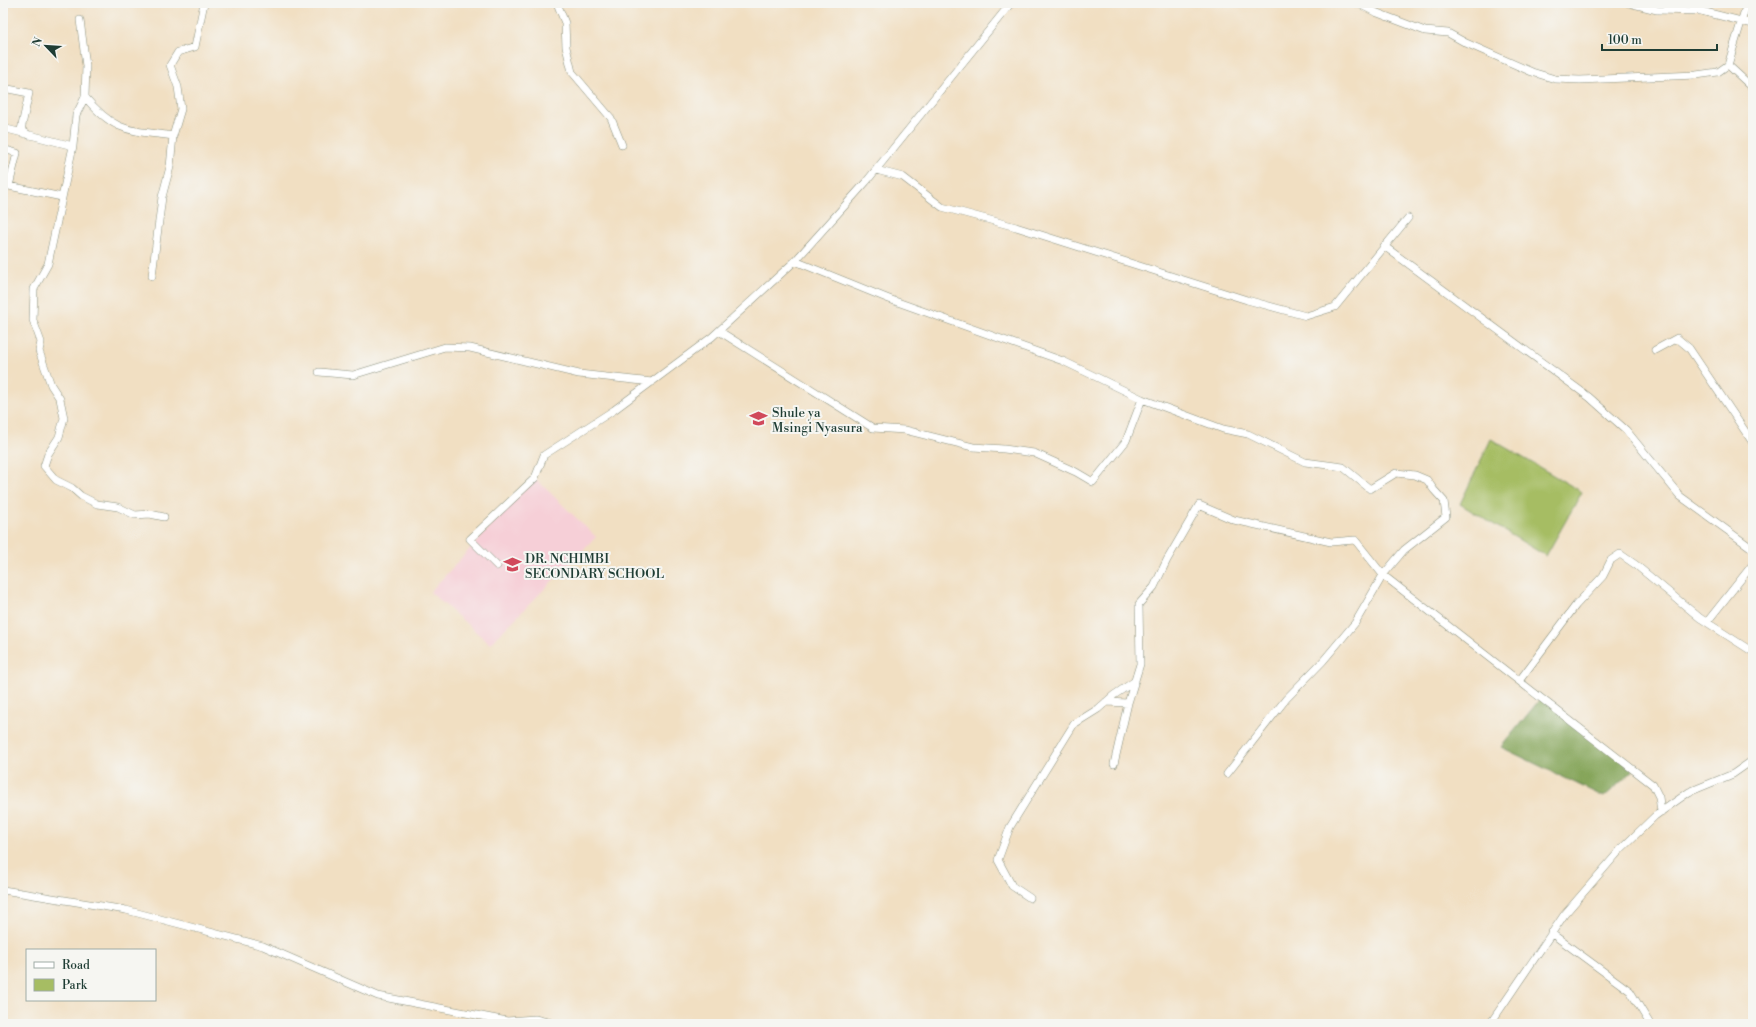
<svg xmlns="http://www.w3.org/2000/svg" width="1756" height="1027" font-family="'Libre Bodoni',serif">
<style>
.built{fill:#f6cfd7}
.green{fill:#a6bd63;stroke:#627d4c}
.forest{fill:#84a459;stroke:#527046}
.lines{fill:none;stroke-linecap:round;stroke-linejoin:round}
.minor-casing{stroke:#888e7b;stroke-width:8}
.minor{stroke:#fff;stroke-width:7}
.labels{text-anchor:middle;stroke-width:4;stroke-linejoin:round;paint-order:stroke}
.poi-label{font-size:13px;fill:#1f3d34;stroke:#f6f6f2;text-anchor:start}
</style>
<rect width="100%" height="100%" fill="#f6f6f2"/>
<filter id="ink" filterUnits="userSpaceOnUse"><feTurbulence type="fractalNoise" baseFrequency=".025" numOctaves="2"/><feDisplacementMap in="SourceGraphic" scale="8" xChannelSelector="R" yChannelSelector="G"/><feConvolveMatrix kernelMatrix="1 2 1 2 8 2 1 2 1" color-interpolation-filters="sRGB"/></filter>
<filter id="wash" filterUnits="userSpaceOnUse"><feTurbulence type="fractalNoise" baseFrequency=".012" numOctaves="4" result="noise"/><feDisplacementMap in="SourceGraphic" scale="16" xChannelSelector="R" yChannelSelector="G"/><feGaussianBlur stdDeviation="0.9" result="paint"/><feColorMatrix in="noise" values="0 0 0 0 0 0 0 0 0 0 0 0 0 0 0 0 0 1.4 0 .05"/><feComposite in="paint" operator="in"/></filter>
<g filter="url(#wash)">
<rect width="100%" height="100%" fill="#f1dfc2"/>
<path class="built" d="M535 478 596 537 490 644 430 592Z"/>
<path class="green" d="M1491 439 1582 492 1546 556 1460 504Z"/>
<path class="forest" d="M1541 698 1634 770 1604 797 1501 747Z"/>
</g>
<g filter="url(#ink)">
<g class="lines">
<defs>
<path id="minor" d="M557 3 565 23 566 47 572 72 611 118 622 145
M1357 3 1375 12 1425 31 1448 33 1466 43 1532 72 1555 79 1580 80 1696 75 1718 72 1728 65 1747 3
M1629 3 1657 10 1701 11 1753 24
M80 20 86 66 85 97 76 115 73 146 48 264 34 289 33 320 41 342 39 351 51 385 60 399 64 418 59 437 48 454 44 466 56 480 72 488 81 496 97 504 118 507 135 515 150 514 164 517
M1728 65 1753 88
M3 88 29 93 21 130 29 135
M85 97C115 133 129 130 173 136L181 109 178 87 170 65 178 52 195 47 204 3
M3 128 73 146
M3 149 17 153 9 186 62 197
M876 170 903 177 942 207 1016 227 1247 300 1306 316 1335 307 1408 218
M1384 246 1589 397 1626 430 1680 496 1753 549
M152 276 162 197 170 167 173 136
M719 331 873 428 905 430 973 447 1004 449 1034 453 1076 472 1093 482 1126 441 1142 399 1063 361 889 299 795 261
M1655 350 1677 338 1689 348 1753 443
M319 372 353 375 445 347 470 348 579 374 652 382
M1142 399 1223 429 1248 434 1305 462 1343 467 1370 489 1396 473 1415 475 1427 480 1434 490 1444 501 1446 517 1404 550 1383 575 1355 623 1323 661 1286 699 1227 774
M497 566 470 539 535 478 544 455 614 410 712 337 795 261 866 182 1011 3
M1707 622 1753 564
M1106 702 1128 703
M1114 764 1128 703 1140 664 1139 604 1154 587 1167 560 1199 505 1234 520 1331 542 1355 540 1383 575 1519 681
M1661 812 1659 797 1653 785 1519 681 1576 605 1603 576 1611 560 1620 554 1636 565 1700 618 1753 652
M3 890 126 910 263 946 378 996 507 1021 535 1019 555 1024
M1030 898 1012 886 998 860 1010 827 1074 724 1098 709 1114 695 1135 681
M1551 933 1630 991 1650 1024
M1490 1024 1564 915 1621 849 1655 816 1689 792 1733 774 1753 760"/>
</defs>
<use href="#minor" class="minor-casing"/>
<use href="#minor" class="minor"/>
</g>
</g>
<defs>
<symbol id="school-bare" viewBox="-9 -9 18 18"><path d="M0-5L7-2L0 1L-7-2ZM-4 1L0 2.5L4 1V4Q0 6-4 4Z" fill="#d1495b" stroke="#f6f6f2" stroke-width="2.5" paint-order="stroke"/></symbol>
</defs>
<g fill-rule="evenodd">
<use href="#school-bare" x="746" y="406" width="25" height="25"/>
<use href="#school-bare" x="500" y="552" width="25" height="25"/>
</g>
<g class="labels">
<g class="poi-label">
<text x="772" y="417">Shule ya<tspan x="772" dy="15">Msingi Nyasura</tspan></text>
<text x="525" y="563">DR. NCHIMBI<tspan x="525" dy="15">SECONDARY SCHOOL</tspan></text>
</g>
</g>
<rect width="1756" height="1027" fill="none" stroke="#f6f6f2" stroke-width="16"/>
<rect x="26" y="949" width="130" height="52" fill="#f6f6f2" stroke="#a0aca6"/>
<rect x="34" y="962" width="20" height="6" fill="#ffffff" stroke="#a0aca6"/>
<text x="62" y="969" font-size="12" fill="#1f3d34">Road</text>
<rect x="34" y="979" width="20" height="12" fill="#a6bd63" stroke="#a0aca6"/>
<text x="62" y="989" font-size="12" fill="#1f3d34">Park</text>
<g transform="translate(46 46) rotate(295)" stroke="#f6f6f2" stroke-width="3" paint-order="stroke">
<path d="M0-3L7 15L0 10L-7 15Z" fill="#1f3d34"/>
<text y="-6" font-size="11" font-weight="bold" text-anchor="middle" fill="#1f3d34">N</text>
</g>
<path d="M1602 44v6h115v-6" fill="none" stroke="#1f3d34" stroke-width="2"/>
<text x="1608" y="44" font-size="12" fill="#1f3d34" stroke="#f6f6f2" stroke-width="3" paint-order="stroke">100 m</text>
</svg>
